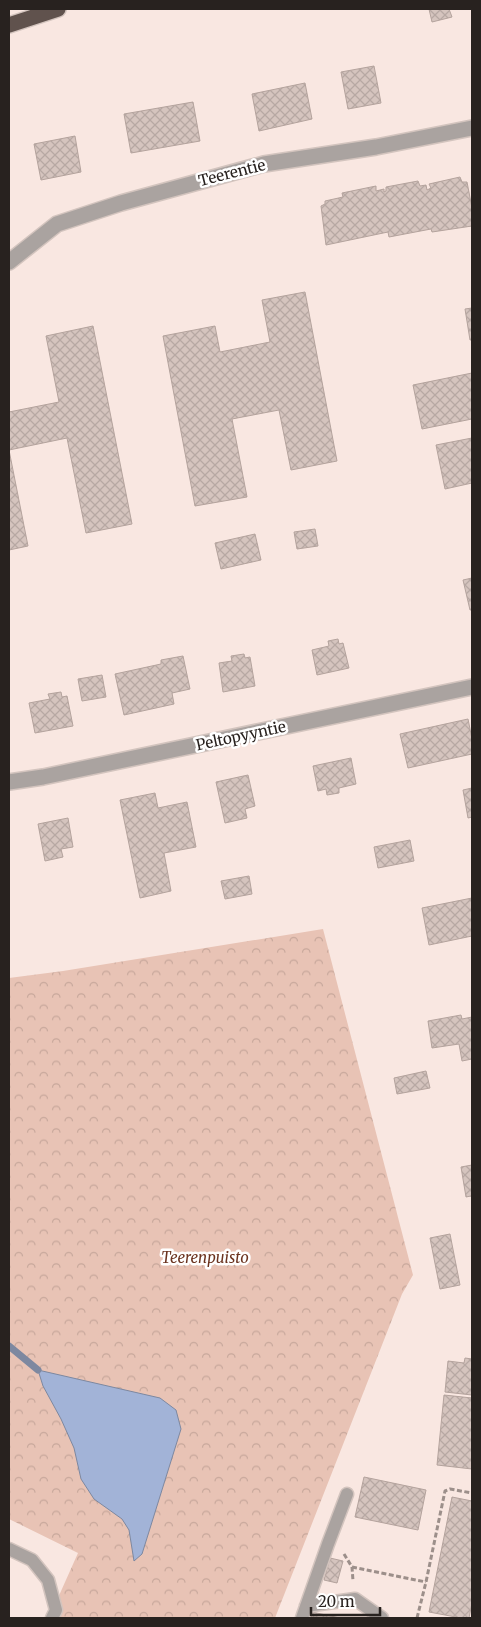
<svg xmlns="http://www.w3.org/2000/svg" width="481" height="1627" font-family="Merriweather,serif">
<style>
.park{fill:url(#park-crowns)}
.water{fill:#a2b3d7;stroke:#7d88a0}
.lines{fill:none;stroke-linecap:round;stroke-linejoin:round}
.stream{stroke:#7d88a0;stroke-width:7}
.building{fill:url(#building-cross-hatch);stroke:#b4a39d}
.lane-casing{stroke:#d3c4be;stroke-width:15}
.street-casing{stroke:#d3c4be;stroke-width:18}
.highway-casing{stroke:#d3c4be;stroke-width:18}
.path{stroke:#9c8f8a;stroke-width:3;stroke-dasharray:5 2.5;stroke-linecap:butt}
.lane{stroke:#aaa3a0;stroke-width:12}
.street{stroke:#aaa3a0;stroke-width:15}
.highway{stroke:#60524d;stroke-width:15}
.labels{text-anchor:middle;stroke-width:5;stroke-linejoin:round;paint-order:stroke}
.street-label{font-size:15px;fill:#28221f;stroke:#fff}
.park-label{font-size:15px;font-style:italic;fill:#6b331f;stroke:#fff}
</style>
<defs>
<pattern id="park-crowns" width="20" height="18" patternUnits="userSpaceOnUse" patternTransform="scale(1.25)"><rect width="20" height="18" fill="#e8c3b5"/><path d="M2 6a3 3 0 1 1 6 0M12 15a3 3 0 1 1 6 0" fill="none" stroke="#c7a79b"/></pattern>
<pattern id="building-cross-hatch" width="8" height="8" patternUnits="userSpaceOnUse" patternTransform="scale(1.25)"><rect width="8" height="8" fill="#d5c4be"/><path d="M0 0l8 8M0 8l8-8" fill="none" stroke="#b7a8a3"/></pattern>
</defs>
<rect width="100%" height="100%" fill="#f9e7e1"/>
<path class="park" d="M323 929 413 1275 402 1294 275 1618H49L78 1553 9 1519V978L63 971Z"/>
<path class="water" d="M38 1370 160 1398 176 1410 181 1429 142 1554 134 1561 129 1530 122 1519 94 1499 81 1479 74 1448 61 1419 43 1386Z"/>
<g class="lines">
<path class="stream" d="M9 1346 38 1370"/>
</g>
<path class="building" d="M429 9H449L452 17 432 22Z
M374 66 381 103 348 109 341 72Z
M305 83 312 119 259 131 252 94Z
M193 102 200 141 131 153 124 114Z
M75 136 81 172 41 180 34 144Z
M460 177 462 182H467L472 208V226L432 232 431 229 389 237 388 232 326 245 321 206 325 204V201L343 197 342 193 376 186V191L384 189V192L386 191V187L418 181 420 186 426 185 427 190 431 188 429 184Z
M305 292 337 461 291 470 279 410 232 419 247 497 195 506 163 336 215 326 220 352 270 342 262 300Z
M472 308V340H470L465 309Z
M93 326 132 524 86 533 67 438 9 450V412L59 402 46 336Z
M472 373V419L422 429 413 385Z
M472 438V483L445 489 436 445Z
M9 450 28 546 9 550Z
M315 529 318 546 297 549 294 532Z
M255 534 261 560 221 569 215 543Z
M472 578V610H470L463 580Z
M338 639 339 644 343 643 349 668 317 675 312 650 329 646 328 641Z
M244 654 245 658 250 657 255 686 223 692 219 663 232 661 231 656Z
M183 656 190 689 172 693 174 704 124 715 115 674 161 664V660Z
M102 675 106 697 82 701 78 679Z
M61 692 62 697 67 696 73 726 35 733 29 703 50 699 48 694Z
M468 719 472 739V754L408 768 400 734Z
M351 758 356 784 339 788V793L327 795 326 789 318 791 313 766Z
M248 775 255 806 245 809 247 818 225 823 216 782Z
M472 788V817L468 818 463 790Z
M155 793 158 808 187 802 196 847 164 853 171 891 140 898 120 800Z
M68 818 73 847 61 849 63 857 45 861 38 824Z
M410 840 414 861 378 868 374 847Z
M249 876 252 894 225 899 221 881Z
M472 898V936L429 945 422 908Z
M461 1015 462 1019 472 1017V1059L462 1061 459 1044 432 1048 428 1021Z
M426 1071 430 1088 397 1094 394 1078Z
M472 1165V1199L471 1196 466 1197 461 1167Z
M450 1234 460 1285 440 1289 430 1238Z
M465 1358 472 1359V1395L445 1392 448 1361 464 1363Z
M444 1395 472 1398V1469L437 1465Z
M364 1477 426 1490 418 1530 355 1517Z
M452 1497 472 1501V1603L469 1618H461L429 1612Z
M330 1558 343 1561 337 1583 324 1580Z
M312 1612 340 1618H311Z"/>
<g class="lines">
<defs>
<path id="lane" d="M9 1549 32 1560 48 1580 56 1610 52 1618
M306 1606 355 1599 382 1618
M302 1618 328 1544 347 1494"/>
<path id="street" d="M9 262 57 224 121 203 264 164 376 147 472 128
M9 782 43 777 472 687"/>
<path id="highway" d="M9 25 58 9"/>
</defs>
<use href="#lane" class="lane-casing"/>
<use href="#street" class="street-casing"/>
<use href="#highway" class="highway-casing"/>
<path class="path" d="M344 1554 352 1567 353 1581
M352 1567 426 1582
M417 1618 426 1582 445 1491 450 1489 472 1493"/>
<use href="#lane" class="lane"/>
<use href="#street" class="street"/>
<use href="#highway" class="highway"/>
</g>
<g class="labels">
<g class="street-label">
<text transform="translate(232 173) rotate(-14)" y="5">Teerentie</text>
<text transform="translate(241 736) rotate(-12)" y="5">Peltopyyntie</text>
</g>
<g class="park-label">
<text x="205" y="1263">Teerenpuisto</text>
</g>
</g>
<rect width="481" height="1627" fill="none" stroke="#28221f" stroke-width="20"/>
<path d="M311 1607v8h69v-8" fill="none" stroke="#28221f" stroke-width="2.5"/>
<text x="318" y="1607" font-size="15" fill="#28221f" stroke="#ffffff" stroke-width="4" paint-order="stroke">20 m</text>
</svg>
